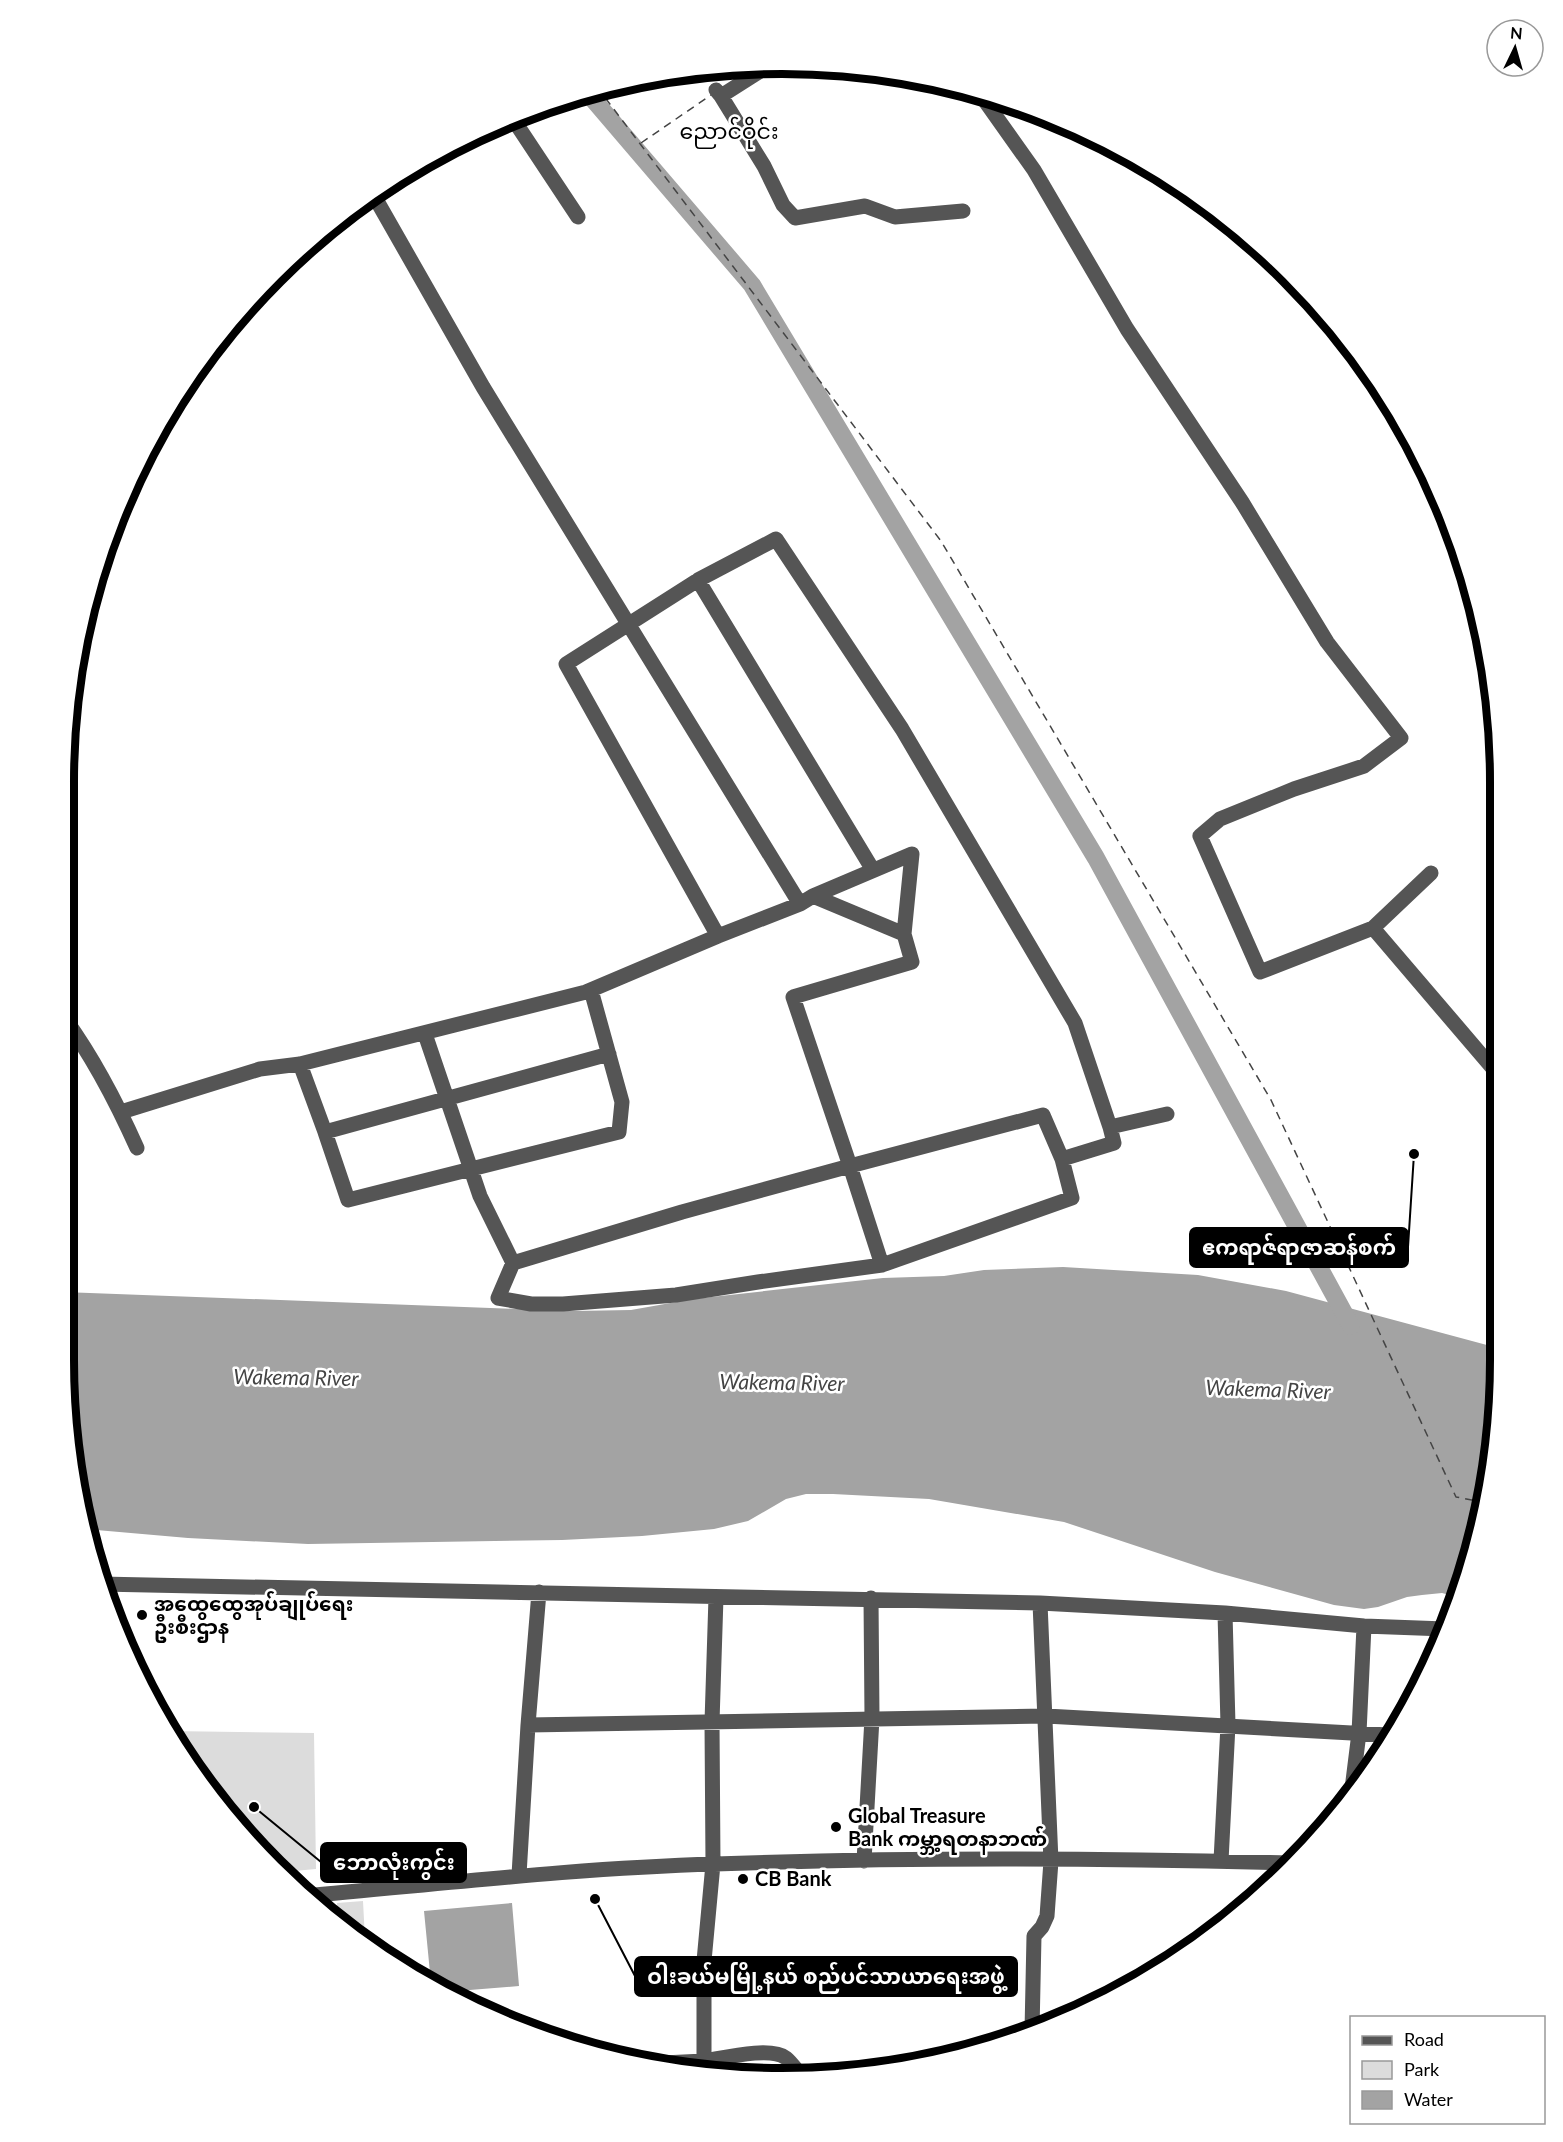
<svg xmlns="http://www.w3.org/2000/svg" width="1563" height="2142" font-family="Lato,'Noto Sans Myanmar',sans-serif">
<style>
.green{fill:#dcdcdc}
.water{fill:#a3a3a3}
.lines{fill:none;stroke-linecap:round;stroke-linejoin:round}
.river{stroke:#a3a3a3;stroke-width:18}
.ferry{stroke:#444;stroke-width:1.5;stroke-dasharray:8 6;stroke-linecap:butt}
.minor{stroke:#555;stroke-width:15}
.poi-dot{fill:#000;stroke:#fff;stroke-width:2}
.labels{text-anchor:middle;stroke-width:5;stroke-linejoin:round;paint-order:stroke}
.poi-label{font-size:20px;font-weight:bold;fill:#000;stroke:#fff;text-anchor:start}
.water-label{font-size:21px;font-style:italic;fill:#444;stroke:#fff}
.quarter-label{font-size:22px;fill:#000;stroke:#fff}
.rim{fill:none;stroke:#000;stroke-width:8}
.leader{fill:none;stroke:#000;stroke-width:2}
.callout-dot{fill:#000;stroke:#fff;stroke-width:2}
.callout{fill:#000;stroke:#000;stroke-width:2}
.callout-label{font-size:21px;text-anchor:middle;font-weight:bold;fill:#fff}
</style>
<rect width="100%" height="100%" fill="#fff"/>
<path class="green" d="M169 1731 314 1733 316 1869 283 1872 184 1759Z
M363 1901 365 1939 338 1921 337 1903Z"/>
<path class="water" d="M1063 1267 1198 1275 1286 1291 1498 1348V1408L1475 1547 1457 1597 1442 1593 1422 1595 1407 1597 1378 1607 1364 1609 1334 1605 1215 1572 1064 1522 929 1499 833 1494H806L786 1499 748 1521 714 1529 642 1536 562 1540 308 1544 188 1538 85 1529 63 1361V1292L573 1311 631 1310 693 1299 883 1278 944 1276 984 1270Z
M512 1903 519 1986 445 1992 431 1983 424 1911Z"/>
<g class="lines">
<path class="river" d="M586 91 752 285 1096 858 1351 1326"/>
<path class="ferry" d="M597 87 941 541 1271 1100 1456 1497 1483 1502
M641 143 711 95"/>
<path class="minor" d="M716 90 721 96 768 66
M980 94 1034 170 1127 329 1242 502 1327 642 1401 738 1364 766 1294 789 1220 819 1200 836 1260 972 1373 928 1496 1072
M721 96 764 166 783 205 795 218 865 206 895 217 963 211
M513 119 578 217
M373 194 483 387 800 904
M698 580 873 870
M1373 928 1431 873
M718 936 566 664 698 580 776 539 902 729 1075 1023 1110 1127 1167 1114
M63 1016C93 1057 116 1101 137 1148
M425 1034 480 1196 513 1263 498 1298 531 1304H563L676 1295 758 1282 882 1265 1072 1198 1062 1159 1043 1115 850 1166 882 1265
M300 1064 325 1132 348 1200 619 1132 622 1102 591 990
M121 1112 260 1069 300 1064 586 992 718 936 800 904 813 896 912 854 904 934
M325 1132 609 1054
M1062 1159 1114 1143 1110 1127
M513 1263 682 1212 850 1166 793 997 912 962 904 934 813 896
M100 1584 1040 1603 1225 1613 1364 1626 1445 1629
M716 1597 712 1722 713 1864 704 1961V2061C723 2058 771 2046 786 2058 791 2062 795 2068 799 2073
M528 1725 1046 1716 1388 1735
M1352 1789 1359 1733 1364 1626
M864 1861 872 1718 871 1598
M1221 1861 1228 1725 1225 1613
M519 1875 528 1725 539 1592
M303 1896C441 1884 577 1868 715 1864 906 1857 1099 1858 1291 1863
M1032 2031 1034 1936 1042 1927 1047 1916 1051 1861 1040 1603
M643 2064 704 2061 702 2073"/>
</g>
<g class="poi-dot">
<circle cx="142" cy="1615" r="6"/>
<circle cx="836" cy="1827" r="6"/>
<circle cx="743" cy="1879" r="6"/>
</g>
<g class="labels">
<g class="poi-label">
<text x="154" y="1611">အထွေထွေအုပ်ချုပ်ရေး<tspan x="154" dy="23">ဦးစီးဌာန</tspan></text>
<text x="848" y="1823">Global Treasure<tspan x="848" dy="23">Bank ကမ္ဘာ့ရတနာဘဏ်</tspan></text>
<text x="755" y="1886">CB Bank</text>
</g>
<g class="water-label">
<text transform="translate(296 1378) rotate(1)" y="7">Wakema River</text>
<text transform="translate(782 1383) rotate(1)" y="7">Wakema River</text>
<text transform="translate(1268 1390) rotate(2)" y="7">Wakema River</text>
</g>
<g class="quarter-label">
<text x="729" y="139">ညောင်ဝိုင်း</text>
</g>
</g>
<path d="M0 0H1563V2142H0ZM782 74H782A708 708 0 0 1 1490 782V1360A708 708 0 0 1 782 2068H782A708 708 0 0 1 74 1360V782A708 708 0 0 1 782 74Z" fill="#fff" fill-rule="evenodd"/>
<path class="rim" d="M782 74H782A708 708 0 0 1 1490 782V1360A708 708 0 0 1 782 2068H782A708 708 0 0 1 74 1360V782A708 708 0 0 1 782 74Z"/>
<path class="leader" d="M1414 1154L1408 1247M254 1807L321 1862M595 1899L635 1976"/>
<g class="callout-dot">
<circle cx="1414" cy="1154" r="6"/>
<circle cx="254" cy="1807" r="6"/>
<circle cx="595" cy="1899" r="6"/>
</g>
<g class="callout">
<rect x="1190" y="1228" width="218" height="39" rx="6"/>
<rect x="321" y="1843" width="145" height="39" rx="6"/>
<rect x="635" y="1957" width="382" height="39" rx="6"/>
</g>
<g class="callout-label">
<text x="1299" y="1255">ဧကရာဇ်ရာဇာဆန်စက်</text>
<text x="394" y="1870">ဘောလုံးကွင်း</text>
<text x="826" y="1984">ဝါးခယ်မမြို့နယ် စည်ပင်သာယာရေးအဖွဲ့</text>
</g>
<rect x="1350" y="2016" width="195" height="108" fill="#ffffff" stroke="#999999" stroke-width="1.5"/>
<rect x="1362" y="2036" width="30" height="9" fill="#555555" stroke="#999999" stroke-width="1.5"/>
<text x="1404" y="2046" font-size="18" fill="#000000">Road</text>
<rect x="1362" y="2061" width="30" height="18" fill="#dcdcdc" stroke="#999999" stroke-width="1.5"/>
<text x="1404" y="2076" font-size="18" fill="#000000">Park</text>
<rect x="1362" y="2091" width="30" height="18" fill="#a3a3a3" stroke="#999999" stroke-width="1.5"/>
<text x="1404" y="2106" font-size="18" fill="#000000">Water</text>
<g transform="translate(1515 48) rotate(5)"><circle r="28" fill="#ffffff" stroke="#999999" stroke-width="1.5"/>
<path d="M0-4.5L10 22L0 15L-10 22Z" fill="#000000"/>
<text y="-9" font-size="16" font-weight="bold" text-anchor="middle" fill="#000000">N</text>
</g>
</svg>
